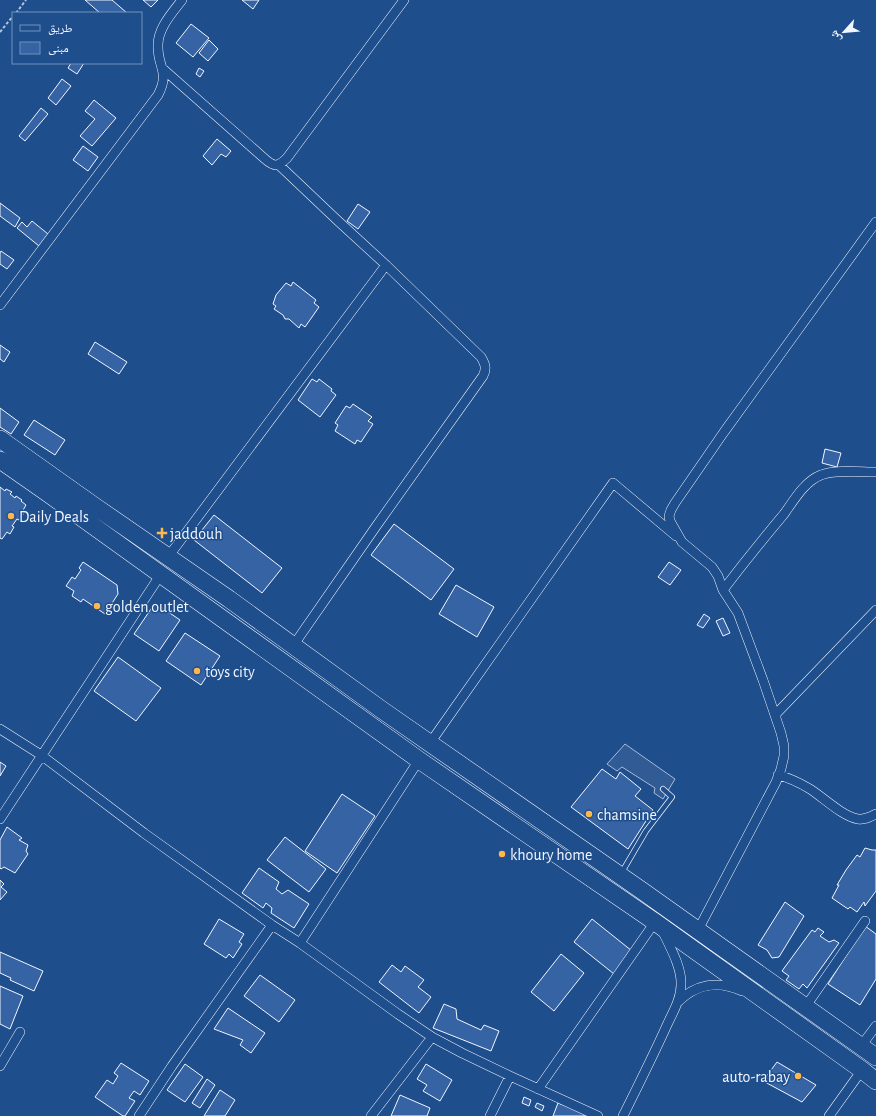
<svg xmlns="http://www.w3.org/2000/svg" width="876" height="1116" font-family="'Alegreya Sans','Noto Naskh Arabic',sans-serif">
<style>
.parking{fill:#305b95;stroke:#a8bbd7}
.building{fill:#3563a3;stroke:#f2f6ff}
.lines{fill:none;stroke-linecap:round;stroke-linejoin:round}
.lane-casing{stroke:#f2f6ff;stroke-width:6}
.street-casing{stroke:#f2f6ff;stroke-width:10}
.highway-casing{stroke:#f2f6ff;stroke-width:18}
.path{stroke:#b3c4dc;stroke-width:2;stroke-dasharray:3 2;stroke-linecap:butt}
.lane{stroke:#1f4e8c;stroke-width:4.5}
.street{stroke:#1f4e8c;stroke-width:9}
.highway{stroke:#1f4e8c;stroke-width:17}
.poi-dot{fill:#ffb74d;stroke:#1f4e8c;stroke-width:1.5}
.labels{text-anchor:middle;stroke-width:3;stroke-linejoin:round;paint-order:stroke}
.poi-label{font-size:16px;fill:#f2f6ff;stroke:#1f4e8c;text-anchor:start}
</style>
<rect width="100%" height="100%" fill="#1f4e8c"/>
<path class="parking" d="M625 744 675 779 663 799 654 793 655 788 622 767 617 771 607 764Z"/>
<path class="building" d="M85 0H112L127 13H100Z
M143 0H158L151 7Z
M242 0H259L253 9Z
M191 24 209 38 193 57 176 43Z
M209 40 218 49 208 61 199 53Z
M71 63H84L77 74 68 68Z
M199 68 204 71 200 77 196 74Z
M62 79 71 86 56 105 48 98Z
M94 100 116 118 92 146 80 136 95 119 85 111Z
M41 108 48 114 25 141 19 136Z
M217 139 231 151 226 157 221 154 212 165 203 156Z
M83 146 98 157 88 171 73 160Z
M0 203 20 218 15 227 0 216Z
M358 204 370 212 358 229 347 221Z
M32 221 48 234 39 246 17 228 22 222 27 227Z
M1 251 14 260 7 269 0 264V253Z
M293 282 316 300 314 303 319 307 305 327 301 324 299 328 289 319H285L283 315 274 309 276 306 273 304 276 295 286 283 291 286Z
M95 342 127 362 119 374 88 354Z
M0 345 10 352 4 362 0 359Z
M312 379 317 382 319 379 332 389 331 391 336 395 320 417 298 400Z
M353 404 372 417 368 421 373 424 361 442 357 440 355 444 335 431 338 425 335 423 346 406 350 408Z
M0 408 19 422 11 434 0 427Z
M34 420 65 440 55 455 24 435Z
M825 449 841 453 837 467 822 463Z
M0 487 5 491 6 489 12 492 10 494 15 498 16 496 22 500 21 501 26 505 22 512 24 513 19 520 17 519 12 526 14 527 10 534 7 532 2 539 0 538Z
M214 515 282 568 262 593 194 540Z
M394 524 454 569 431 600 371 555Z
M83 562 117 585 118 594 105 614 83 599 81 602 72 596 74 591 66 586 72 577 75 579 81 570 79 568Z
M669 562 681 570 670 585 658 577Z
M456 585 494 607 477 637 439 614Z
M155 603 180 620 159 651 134 634Z
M704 614 710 618 703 628 697 625Z
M723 618 730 633 723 636 716 621Z
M185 633 220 656 201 685 166 661Z
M118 657 161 688 136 721 94 691Z
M0 762 6 766 0 776Z
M602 769 616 779 620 772 641 789 635 796 653 810 628 849 571 807Z
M342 794 375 816 337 873 305 851Z
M7 827 22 838 19 840 28 845 26 851 28 854 15 873 4 867 1 869 0 868V840Z
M285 837 326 869 309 892 267 860Z
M865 848 872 850H876V891L865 906 864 902 857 912 850 907 848 909 832 898 839 885H837L846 870 857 855 860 857Z
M259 868 279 882 276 889 282 894 288 890 309 904 294 928 271 913 272 908 266 903 263 908 242 893Z
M0 880 4 884 1 887 7 892 0 900Z
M785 902 804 916 779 957 772 958 767 950 758 945Z
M219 919 244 934 239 942 242 944 233 958 229 954 226 958 204 944Z
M592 919 632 951 614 974 574 942Z
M865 926 876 934V979L860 1005 828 984Z
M818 928 824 932 820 936 829 942 834 940 839 943 807 988 803 984 799 989 786 980 789 976 782 971 812 930 815 932Z
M0 952 43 971 34 991 10 980 11 978 0 973Z
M561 954 584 973 554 1011 531 992Z
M392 965 401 972 405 966 424 980 418 987 431 997 419 1013 379 982Z
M260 975 295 1000 279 1022 244 996Z
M0 986 23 996 10 1029 0 1024Z
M444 1004 456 1009 457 1019 481 1030 484 1025 499 1031 491 1051 433 1028Z
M228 1008 265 1033 251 1053 240 1045 243 1040 214 1029Z
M777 1062 816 1085 802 1102 763 1081Z
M121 1063 149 1081 140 1095 134 1091 129 1098 135 1101 125 1116H123L95 1097 107 1080 113 1084 118 1076 114 1073Z
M185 1064 203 1077 185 1102 167 1090Z
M426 1064 452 1080 440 1101 423 1091 427 1085 417 1079Z
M207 1079 215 1085 200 1108 192 1103Z
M220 1090 235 1100 225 1116H204Z
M400 1095 430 1108 427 1116H391Z
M524 1097 531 1100 529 1106 522 1103Z
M537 1103 544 1106 542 1111 535 1107Z
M558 1103 585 1113 584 1116H553Z"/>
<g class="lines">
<defs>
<path id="lane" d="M622 872 646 831 672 797 663 789"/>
<path id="street" d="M162 68 265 159C274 167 278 167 287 158L404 0
M279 165 337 220 386 265 481 357C485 364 487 368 483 376L377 525 293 646
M0 305 158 95C170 72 158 68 158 47 157 29 172 13 182 0
M168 557 386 265
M723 590C743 564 763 539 784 514 794 500 805 481 821 475 835 469 861 472 876 472
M775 715 876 610
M0 729 41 755 144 833 272 925 300 943 398 1014 432 1037 462 1053 510 1076 598 1116
M430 743 613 483 676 536
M778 775C790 778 800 783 810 789 824 798 842 816 858 819 865 820 870 817 876 814
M0 819 161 574
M698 930 776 782 781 769 784 756V746L781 733 763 680 738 613 723 590 718 576 712 567 682 542 670 521 669 516 671 510 675 503 724 432 876 222
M300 943 419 760
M677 1003C695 984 718 980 742 991
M806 1006 865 921
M861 1046 876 1026
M0 1066 20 1032
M538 1089 655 922
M139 1116 172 1066 272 925
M371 1116 432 1037
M490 1116 510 1076
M623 1116C638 1086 653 1056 667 1025 673 1012 681 999 681 985 682 967 669 945 662 930
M829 1116 862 1070"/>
<path id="highway" d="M0 439 93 505 229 599 382 710 641 890 876 1057
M0 460 46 492 419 760 655 922 862 1070 876 1081"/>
</defs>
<use href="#lane" class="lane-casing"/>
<use href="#street" class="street-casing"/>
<use href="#highway" class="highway-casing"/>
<path class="path" d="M16 13 26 0
M0 32 13 16"/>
<use href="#lane" class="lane"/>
<use href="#street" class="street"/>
<use href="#highway" class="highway"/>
</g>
<g class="poi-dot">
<circle cx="11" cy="516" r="4"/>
<path d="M160 527h4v4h4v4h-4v4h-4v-4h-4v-4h4z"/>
<circle cx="97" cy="606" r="4"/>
<circle cx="197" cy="671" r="4"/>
<circle cx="589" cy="814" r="4"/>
<circle cx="502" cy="854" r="4"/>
<circle cx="798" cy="1076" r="4"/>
</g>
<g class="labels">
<g class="poi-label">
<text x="19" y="522">Daily Deals</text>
<text x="170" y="539">jaddouh</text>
<text x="105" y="612">golden outlet</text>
<text x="205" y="677">toys city</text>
<text x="597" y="820">chamsine</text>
<text x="510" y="860">khoury home</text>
<text x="790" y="1082" text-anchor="end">auto-rabay</text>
</g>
</g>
<rect x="12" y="12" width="130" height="52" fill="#1f4e8c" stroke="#7391ba"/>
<rect x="20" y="25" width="20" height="6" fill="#1f4e8c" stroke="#7391ba"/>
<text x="48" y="32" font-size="12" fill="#f2f6ff">طريق</text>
<rect x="20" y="42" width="20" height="12" fill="#3563a3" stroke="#7391ba"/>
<text x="48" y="52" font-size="12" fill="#f2f6ff">مبنى</text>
<g transform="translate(844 32) rotate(243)" stroke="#1f4e8c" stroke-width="3" paint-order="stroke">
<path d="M0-3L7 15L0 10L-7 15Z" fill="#f2f6ff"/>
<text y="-6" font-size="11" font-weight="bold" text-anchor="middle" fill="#f2f6ff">ش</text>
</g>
</svg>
